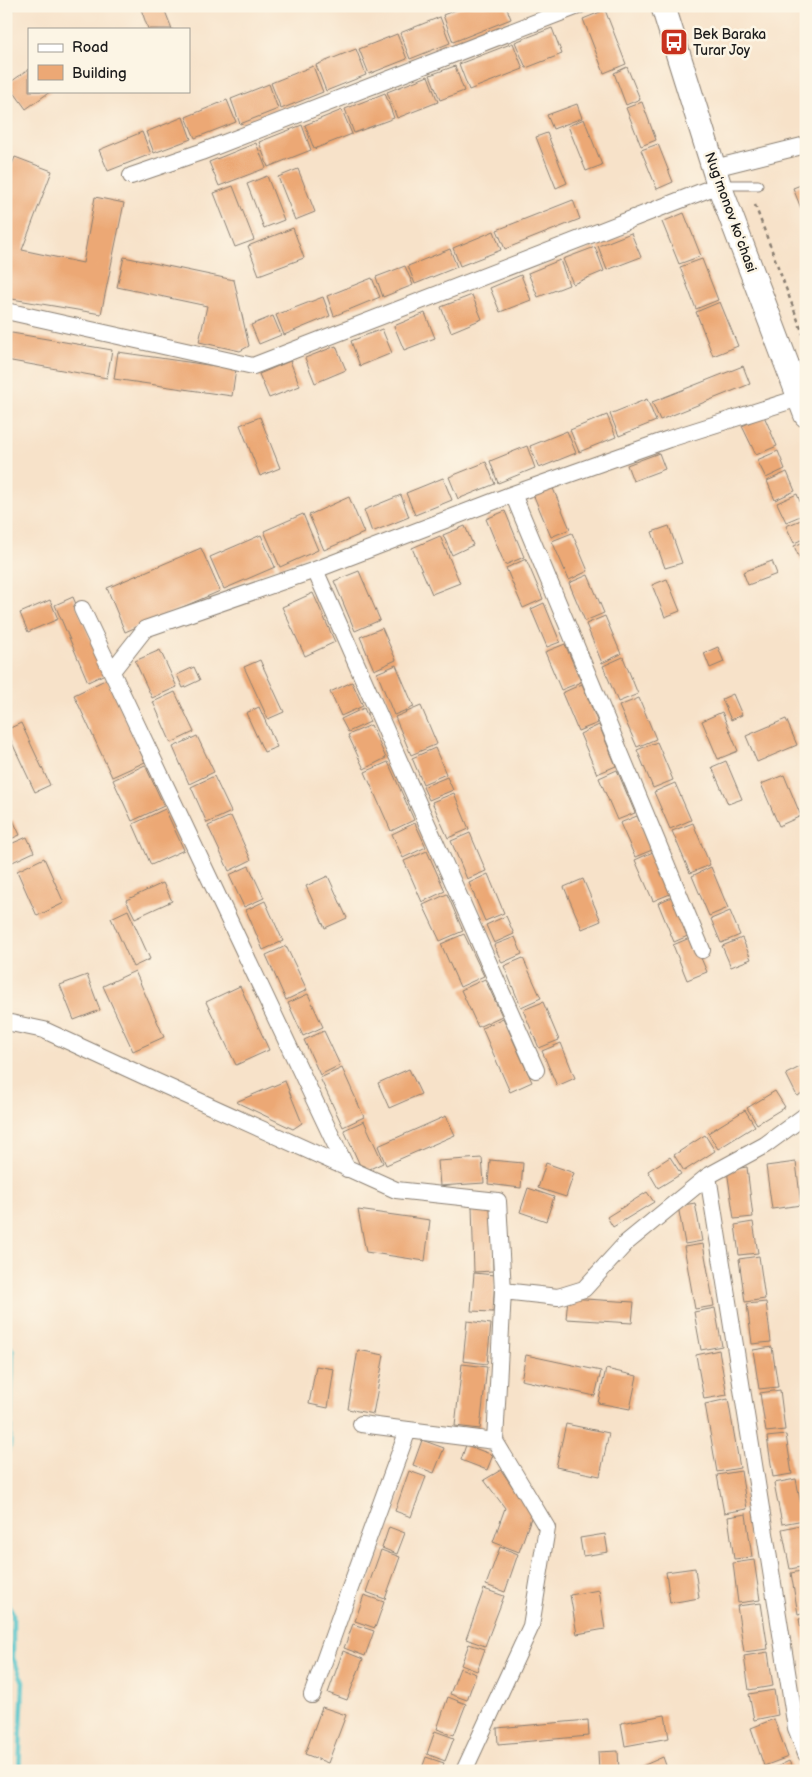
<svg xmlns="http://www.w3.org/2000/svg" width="812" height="1777" font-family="'Balsamiq Sans',sans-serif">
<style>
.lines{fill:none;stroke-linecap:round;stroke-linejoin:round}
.stream{stroke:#58c6cc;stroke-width:4.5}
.canal{stroke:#58c6cc;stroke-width:16}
.building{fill:#eca875}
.lane-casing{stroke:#8a7f72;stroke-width:11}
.street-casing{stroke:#8a7f72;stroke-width:18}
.secondary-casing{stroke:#8a7f72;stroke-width:26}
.path{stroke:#8a7f72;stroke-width:2.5;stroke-dasharray:4 4;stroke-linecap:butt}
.lane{stroke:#fff;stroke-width:9}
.street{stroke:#fff;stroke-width:16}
.secondary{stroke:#fff;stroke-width:24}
.labels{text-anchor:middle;stroke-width:5;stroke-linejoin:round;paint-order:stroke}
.poi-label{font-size:14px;fill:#1c1c1c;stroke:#fcf5e5;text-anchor:start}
.street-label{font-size:14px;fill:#1c1c1c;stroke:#fcf5e5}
</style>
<rect width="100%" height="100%" fill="#fcf5e5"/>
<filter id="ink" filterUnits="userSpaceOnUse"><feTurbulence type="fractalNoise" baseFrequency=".02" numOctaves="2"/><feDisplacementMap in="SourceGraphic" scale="10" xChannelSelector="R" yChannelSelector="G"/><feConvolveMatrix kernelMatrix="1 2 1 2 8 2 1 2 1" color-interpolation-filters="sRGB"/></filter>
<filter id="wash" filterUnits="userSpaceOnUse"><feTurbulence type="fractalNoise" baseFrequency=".0096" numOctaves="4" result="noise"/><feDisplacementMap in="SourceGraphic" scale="20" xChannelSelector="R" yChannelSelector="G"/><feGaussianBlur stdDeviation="1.12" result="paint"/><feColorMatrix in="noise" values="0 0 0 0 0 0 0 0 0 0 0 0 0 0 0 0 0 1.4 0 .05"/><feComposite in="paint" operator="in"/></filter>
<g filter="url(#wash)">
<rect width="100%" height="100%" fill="#f7e2c9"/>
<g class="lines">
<path class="stream" d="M6 1340 13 1351 10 1446 6 1456
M6 1600 13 1613V1658L23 1682 19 1771"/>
<path class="canal" d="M6 9 7 6"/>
</g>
<g id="blocks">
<path class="building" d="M140 6H163L172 29H148Z
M466 6H506L511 19 453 42 443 15Z
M605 10 626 64 604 73 583 19Z
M440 17 450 43 410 59 400 33Z
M552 28 562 54 526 68 515 42Z
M397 34 407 59 369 74 359 49Z
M513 43 523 69 469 90 459 64Z
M356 49 366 75 326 91 316 65Z
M313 66 323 92 281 109 271 83Z
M455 66 464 91 440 100 430 75Z
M627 67 640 99 626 105 614 73Z
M29 69V91H51L26 109 8 84Z
M428 76 438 102 397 118 387 92Z
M269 84 278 109 240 124 231 99Z
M385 93 394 118 354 133 345 109Z
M227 100 236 122 195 138 186 117Z
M642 102 656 140 641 146 626 108Z
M577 104 582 118 553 129 547 115Z
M342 110 352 134 314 149 305 125Z
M183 117 191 139 154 153 146 132Z
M584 119 602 165 586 171 568 126Z
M302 125 311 150 268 167 259 142Z
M142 132 151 154 108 171 99 150Z
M547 133 567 183 556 188 536 137Z
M256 143 266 168 219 186 209 162Z
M658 144 673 182 657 189 641 150Z
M15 157 52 171 22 250 83 263 95 197 124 203 101 314 6 298V179Z
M298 169 315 212 295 220 278 177Z
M267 176 284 220 264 228 247 184Z
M806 183V221L793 188Z
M233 186 254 240 235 247 214 193Z
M573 200 580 219 505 249 497 230Z
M684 213 701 256 679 264 662 222Z
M293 228 304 258 259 275 248 246Z
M494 231 501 250 460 266 453 248Z
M631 233 641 257 607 270 598 246Z
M595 247 604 271 573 284 563 259Z
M450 249 457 267 415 284 408 266Z
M124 257 234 280 249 346 240 351 199 342 207 306 117 287Z
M702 259 718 300 696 309 680 267Z
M560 260 569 285 538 297 528 273Z
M405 266 413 285 383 297 376 277Z
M521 275 531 300 500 312 490 288Z
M372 278 380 297 334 316 327 296Z
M472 295 482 319 451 332 441 307Z
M323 297 330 316 284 335 276 315Z
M720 302 738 346 713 356 696 312Z
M425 313 435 338 404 350 394 326Z
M273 316 281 335 259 344 251 325Z
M382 329 392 353 360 366 351 341Z
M6 332 112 350 107 378 6 360Z
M336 346 346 370 315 383 305 358Z
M118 352 236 369 232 396 114 379Z
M290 361 300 386 269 398 259 374Z
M743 366 750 384 660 420 652 402Z
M647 399 656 421 619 436 610 414Z
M607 415 616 437 579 452 570 430Z
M764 416 777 446 756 455 742 426Z
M260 417 280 468 260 476 240 425Z
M567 431 576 453 539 468 530 446Z
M527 446 535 468 498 483 490 461Z
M778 451 785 469 766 478 757 460Z
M659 453 665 469 633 481 627 465Z
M486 462 495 484 458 499 449 477Z
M787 472 795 491 775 500 767 481Z
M443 478 452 500 415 515 406 493Z
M552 486 570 529 551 537 533 494Z
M797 494 805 514 786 522 777 503Z
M401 495 409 517 372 532 364 510Z
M349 497 364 533 324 550 309 515Z
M505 511 524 557 505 565 486 519Z
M303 514 318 550 280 567 264 531Z
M806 518V538L794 543 786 526Z
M465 526 473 545 452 555 443 535Z
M669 526 682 563 665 568 652 532Z
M572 533 588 571 569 580 552 541Z
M261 535 275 567 224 589 210 557Z
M440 536 460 583 432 594 412 548Z
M806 541V564L803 566 794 546Z
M201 548 220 591 125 632 107 588Z
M526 559 543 599 523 608 506 568Z
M772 561 777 574 748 585 743 572Z
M359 571 380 620 355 631 334 581Z
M588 575 604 613 585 621 569 583Z
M667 579 680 611 665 617 652 585Z
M313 593 335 642 305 656 282 607Z
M73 597 105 674 88 682 55 605Z
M50 600 58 619 28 632 20 613Z
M544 603 560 642 547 647 531 609Z
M605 616 621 654 602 663 586 624Z
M382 628 396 660 374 670 360 637Z
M565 644 581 682 561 690 545 652Z
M718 647 724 662 710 668 704 653Z
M160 650 177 687 152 698 135 661Z
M623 657 638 694 618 702 603 666Z
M260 660 284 712 268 719 244 667Z
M396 665 414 707 394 715 377 673Z
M194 667 200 680 183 688 177 675Z
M107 679 145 762 112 777 74 695Z
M352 682 363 706 341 716 330 692Z
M582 684 598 723 578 731 562 693Z
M175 692 194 732 171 743 153 702Z
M733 694 742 715 731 720 722 699Z
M639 698 656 739 637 747 619 706Z
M421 706 437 744 411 755 395 717Z
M259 707 277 747 264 752 246 713Z
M364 708 370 722 348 732 341 719Z
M722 712 738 751 718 759 702 721Z
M786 719 797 745 757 762 746 736Z
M21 723 50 785 35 792 6 730Z
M371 725 386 758 364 769 348 735Z
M599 725 616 766 597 774 580 734Z
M197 736 214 772 189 784 173 747Z
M657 742 673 780 653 788 637 750Z
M435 748 446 774 423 784 412 758Z
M726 761 742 799 728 804 712 767Z
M388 762 414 820 391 831 365 772Z
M145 765 164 806 132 821 113 780Z
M617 770 635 813 617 820 599 778Z
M784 775 801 816 779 826 761 784Z
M214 776 231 812 207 823 191 787Z
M447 777 453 790 429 800 423 787Z
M675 783 691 820 670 829 654 792Z
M454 793 469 829 448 838 432 802Z
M165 809 184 850 151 865 133 824Z
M231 816 251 860 229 871 208 826Z
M637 816 652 850 635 857 620 823Z
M13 820 20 835 6 841V823Z
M415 823 426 847 403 858 392 834Z
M693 823 710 865 690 873 672 831Z
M470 833 486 871 467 879 451 841Z
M27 837 34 852 6 865V846Z
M427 851 445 891 422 902 404 861Z
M653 852 670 894 653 901 635 860Z
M44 858 64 903 37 916 17 871Z
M249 866 264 898 244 907 229 875Z
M711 867 728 908 709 916 692 876Z
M488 874 504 913 485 921 469 883Z
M328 876 347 918 325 928 306 886Z
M583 879 601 921 582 929 564 887Z
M163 883 172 901 135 918 126 900Z
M447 894 463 931 440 941 423 905Z
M674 896 690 935 674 942 658 903Z
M265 901 283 941 263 950 246 910Z
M128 910 150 959 133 967 111 918Z
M730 911 740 935 721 943 711 919Z
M506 916 514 934 494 943 486 925Z
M464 934 484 976 460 987 441 944Z
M515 937 522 954 502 963 494 945Z
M692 937 707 972 687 980 673 945Z
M742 938 751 959 731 967 722 946Z
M286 946 307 990 286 1000 266 955Z
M523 958 541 998 521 1007 504 966Z
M135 971 164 1037 133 1051 103 986Z
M87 975 100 1010 74 1020 60 985Z
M485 979 502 1016 478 1027 461 990Z
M240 986 269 1050 236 1065 206 1002Z
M308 994 323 1027 303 1036 288 1003Z
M543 1002 559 1040 539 1048 523 1010Z
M503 1018 532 1082 510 1092 482 1028Z
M324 1031 340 1065 320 1075 304 1040Z
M561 1043 575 1078 557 1086 542 1051Z
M806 1064V1092L797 1096 786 1074Z
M342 1068 364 1117 343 1127 320 1078Z
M409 1069 421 1094 389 1108 378 1083Z
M285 1081 302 1123 293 1129 236 1102Z
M775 1091 785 1107 757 1124 747 1108Z
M745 1110 755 1126 718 1149 708 1133Z
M446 1116 455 1135 386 1165 378 1146Z
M364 1121 383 1163 363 1172 344 1130Z
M705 1135 715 1151 684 1171 674 1155Z
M670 1157 681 1174 658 1188 648 1171Z
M482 1158 484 1183 440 1186 438 1161Z
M490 1160 523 1163 521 1188 488 1184Z
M796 1162 801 1205 772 1209 766 1166Z
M546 1163 574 1173 566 1197 538 1188Z
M747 1167 753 1217 734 1219 727 1170Z
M528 1188 554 1197 546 1221 520 1212Z
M647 1192 654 1202 613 1227 607 1217Z
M695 1203 702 1241 685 1244 678 1206Z
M492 1205 493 1271 474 1272 472 1206Z
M358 1210 430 1220 425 1261 366 1252Z
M753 1222 758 1253 739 1255 735 1225Z
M703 1244 714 1306 695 1309 684 1247Z
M759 1256 765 1299 745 1302 739 1259Z
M474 1273 495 1275 493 1312 471 1311Z
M568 1298 634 1302 632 1323 566 1319Z
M766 1302 771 1342 752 1344 747 1304Z
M715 1308 722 1346 701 1350 694 1312Z
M467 1321 491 1324 487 1364 463 1361Z
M772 1347 778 1387 759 1389 753 1350Z
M358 1350 384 1355 373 1414 348 1409Z
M719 1350 727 1395 704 1399 696 1355Z
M526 1355 601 1371 595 1396 521 1380Z
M462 1364 487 1367 480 1429 455 1426Z
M316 1366 334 1369 328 1408 309 1404Z
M606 1369 637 1376 630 1409 598 1403Z
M780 1390 785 1430 766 1432 760 1393Z
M728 1399 740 1468 717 1472 705 1404Z
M566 1424 609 1433 600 1476 556 1467Z
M786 1435 792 1474 773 1477 767 1437Z
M422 1440 444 1448 434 1473 413 1465Z
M466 1445 493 1455 487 1470 461 1460Z
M501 1470 532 1515 519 1552 493 1542 505 1508 484 1480Z
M409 1471 426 1477 411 1517 395 1511Z
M741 1471 747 1509 724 1513 717 1475Z
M796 1479 804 1520 782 1524 774 1483Z
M746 1514 752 1557 734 1559 728 1517Z
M805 1524 806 1566 790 1569 782 1529Z
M389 1527 405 1533 397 1554 382 1548Z
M605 1534 608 1552 583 1556 580 1538Z
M500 1547 518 1554 505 1592 486 1585Z
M381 1550 400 1557 385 1599 366 1592Z
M754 1560 760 1600 738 1603 733 1563Z
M695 1568 699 1598 670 1603 666 1572Z
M806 1570V1612L798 1614 791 1573Z
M484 1589 504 1596 485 1646 466 1639Z
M599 1590 605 1629 577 1634 570 1595Z
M364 1595 384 1602 375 1628 355 1621Z
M761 1603 768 1649 744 1652 737 1606Z
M806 1618V1648H805L799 1619Z
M353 1624 374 1631 365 1656 344 1648Z
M469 1644 485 1649 477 1671 461 1665Z
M343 1651 363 1659 347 1700 328 1693Z
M768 1652 773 1686 749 1690 744 1656Z
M460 1668 476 1674 467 1700 450 1694Z
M774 1690 778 1715 754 1720 749 1694Z
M448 1697 466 1704 454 1735 437 1729Z
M322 1707 346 1715 328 1763 305 1754Z
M665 1715 669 1738 625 1746 621 1723Z
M774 1719 788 1757 764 1766 751 1728Z
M588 1720 589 1736 498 1744 497 1728Z
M435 1731 454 1738 445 1761 427 1754Z
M618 1751 619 1771H599L598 1752Z
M426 1757 444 1763 441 1771H421Z
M663 1757 668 1771H631Z
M789 1761 794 1771H768Z"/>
</g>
</g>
<g filter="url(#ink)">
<use href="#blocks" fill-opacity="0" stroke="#8a7f72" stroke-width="1"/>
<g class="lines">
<defs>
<path id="lane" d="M721 185H758"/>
<path id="street" d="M714 168 806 145
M131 176 201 152 578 6
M6 311 253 366 719 185
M513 494 702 950
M315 570 536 1070
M82 609 347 1169
M112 671 145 629 315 570 513 494 669 439 799 398
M6 1022 44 1030 157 1082 396 1190 498 1201 503 1291 495 1441 547 1528 531 1626 464 1771
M708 1176 796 1728 806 1754
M503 1291 558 1297 584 1289 626 1243 708 1176 765 1145 806 1115
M361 1424 495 1441
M312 1695 349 1591 408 1430"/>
<path id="secondary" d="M663 6 719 185 806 415"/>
</defs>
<use href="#lane" class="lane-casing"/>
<use href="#street" class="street-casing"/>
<use href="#secondary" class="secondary-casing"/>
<path class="path" d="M755 205 806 342"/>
<use href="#lane" class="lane"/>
<use href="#street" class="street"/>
<use href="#secondary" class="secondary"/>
</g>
</g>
<defs>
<symbol id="bus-square" viewBox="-11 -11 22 22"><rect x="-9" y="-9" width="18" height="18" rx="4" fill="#c8321e" stroke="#fcf5e5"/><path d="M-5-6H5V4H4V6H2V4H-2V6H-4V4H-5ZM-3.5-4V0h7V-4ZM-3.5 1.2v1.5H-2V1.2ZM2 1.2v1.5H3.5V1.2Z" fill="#fff"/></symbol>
</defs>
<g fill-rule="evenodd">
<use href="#bus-square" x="658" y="26" width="32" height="32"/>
</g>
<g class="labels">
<g class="poi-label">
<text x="693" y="39">Bek Baraka<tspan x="693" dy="16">Turar Joy</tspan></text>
</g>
<g class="street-label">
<text transform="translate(731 212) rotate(70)" y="5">Nugʻmonov koʻchasi</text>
</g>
</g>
<rect width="812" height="1777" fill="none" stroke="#fcf5e5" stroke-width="25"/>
<rect x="28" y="28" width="162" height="65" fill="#fcf5e5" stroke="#a29e95"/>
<rect x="38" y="44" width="25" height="8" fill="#ffffff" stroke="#a29e95"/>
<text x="72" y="52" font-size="15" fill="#1c1c1c">Road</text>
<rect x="38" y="65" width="25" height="15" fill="#eca875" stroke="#a29e95"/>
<text x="72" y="78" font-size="15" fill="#1c1c1c">Building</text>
</svg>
